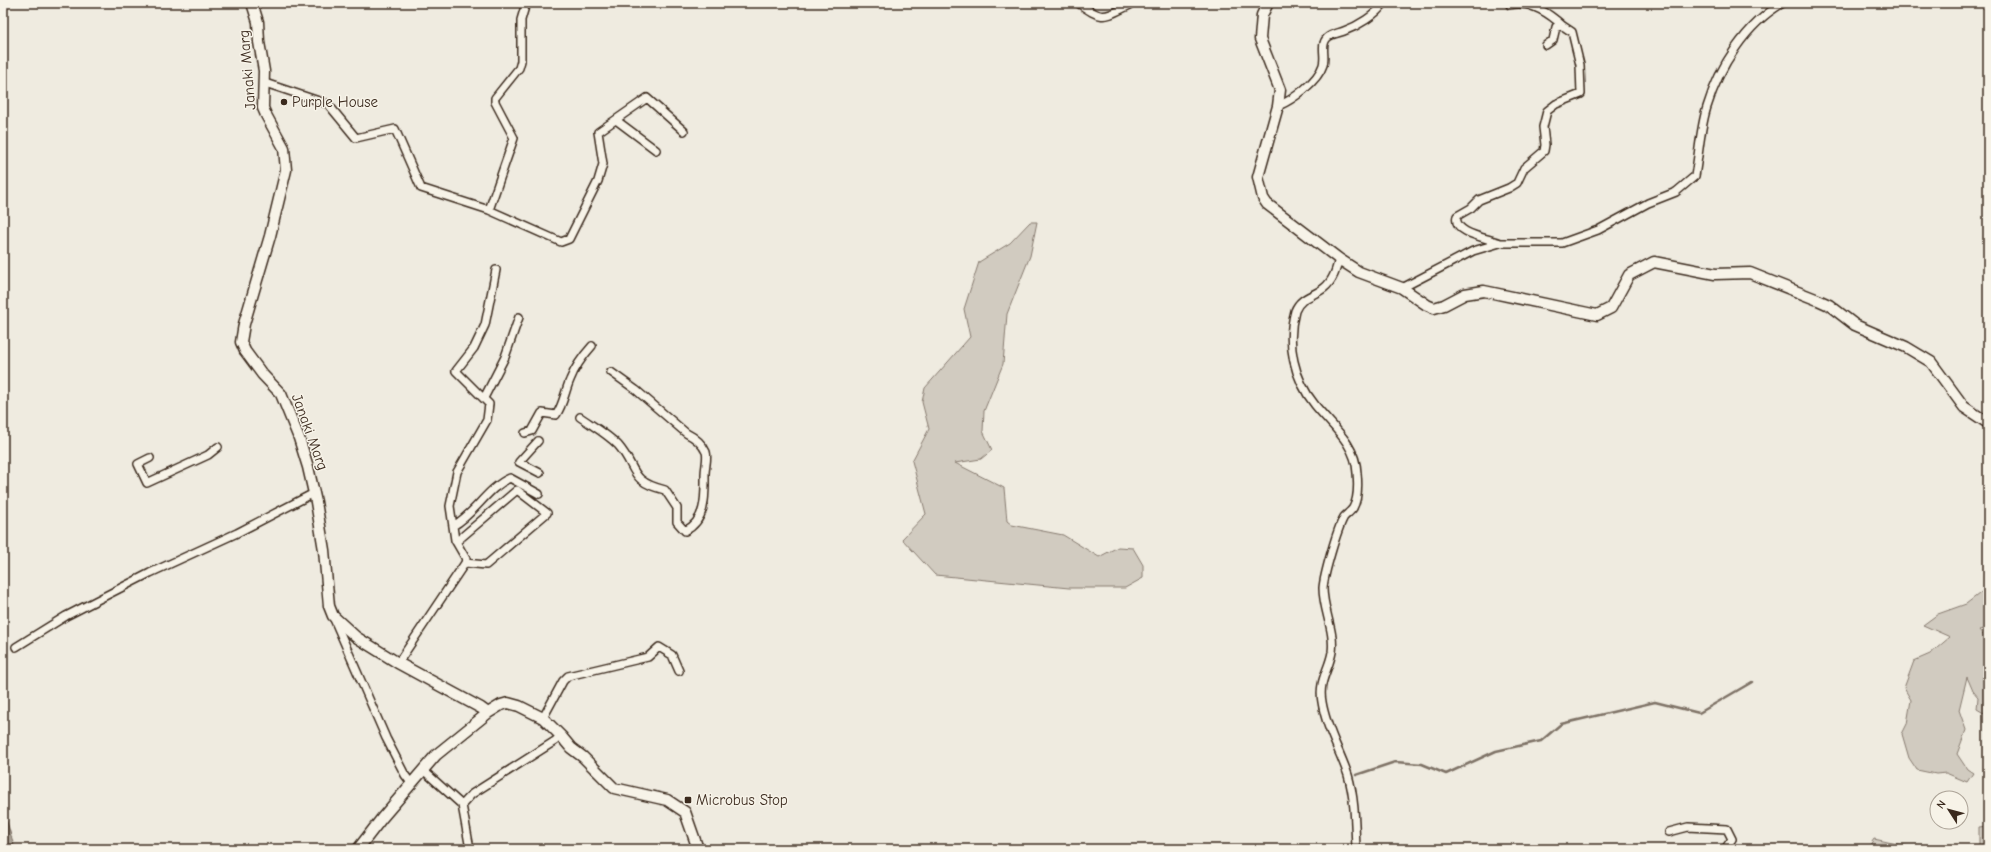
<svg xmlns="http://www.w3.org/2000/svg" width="1991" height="852" font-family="'Comic Neue',sans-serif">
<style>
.green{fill:#d1cbc0;stroke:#867a6f}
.water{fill:#aaa296;stroke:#7e7266}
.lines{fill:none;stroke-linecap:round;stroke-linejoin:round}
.stream{stroke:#7e7266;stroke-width:2.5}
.street-casing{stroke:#3b2a1e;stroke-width:10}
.secondary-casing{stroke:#3b2a1e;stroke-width:13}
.street{stroke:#f7f3e8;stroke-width:7}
.secondary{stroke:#f7f3e8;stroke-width:10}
.poi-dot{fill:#3b2a1e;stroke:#f7f3e8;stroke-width:1.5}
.labels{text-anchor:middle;stroke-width:3;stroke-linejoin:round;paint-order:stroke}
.street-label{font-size:15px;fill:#3b2a1e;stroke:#f7f3e8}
.poi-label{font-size:15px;fill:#3b2a1e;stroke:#f7f3e8;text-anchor:start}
</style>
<rect width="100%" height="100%" fill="#efebe0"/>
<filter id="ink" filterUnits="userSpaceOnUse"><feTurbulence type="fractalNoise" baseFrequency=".025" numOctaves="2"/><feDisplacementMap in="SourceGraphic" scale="8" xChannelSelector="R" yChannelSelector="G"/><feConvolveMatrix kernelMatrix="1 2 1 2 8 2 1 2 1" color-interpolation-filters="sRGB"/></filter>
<g filter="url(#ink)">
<path class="green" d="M1030 222H1037L1030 256 1007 314 1003 364 984 411 983 431 992 450 981 459 955 463 1004 488 1007 521 1012 525 1063 535 1099 557 1118 547 1133 548 1143 565V578L1125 588H1069L935 575 902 539 926 514 912 461 929 429 922 402 925 388 970 337 964 309 979 262 1010 243Z
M1988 587V628L1979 630 1988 641V718L1987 715 1977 709 1978 697 1973 691 1967 677 1959 710 1966 730 1957 754 1967 769 1973 773 1967 782 1946 773 1936 774 1917 770 1909 758 1902 734 1907 724 1911 700 1904 688 1914 661 1930 654 1950 637 1923 625 1938 614 1966 604Z
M1988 826V849H1979V827Z
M1874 839 1920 849H1867Z"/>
<path class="water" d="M3 808 15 849H3Z"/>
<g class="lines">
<path class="stream" d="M1356 775 1395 762 1422 764 1446 774 1496 751 1541 741 1561 724 1655 702 1699 713 1752 682"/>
<defs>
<path id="street" d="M1078 3C1104 21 1103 18 1130 5L1131 3
M1510 5C1530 0 1549 13 1563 26
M265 83 328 104 356 138 395 129 421 188 489 210 561 242 569 239 598 181 603 164 598 132 647 98 684 131
M1278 106C1293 100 1318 81 1323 65 1326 56 1320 45 1327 38 1331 34 1339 33 1344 31 1358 26 1376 15 1384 3
M616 120 656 150
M489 210 514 138 495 102V98L519 68 521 61V20L526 3
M1500 243C1489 238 1452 234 1457 216L1471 208 1479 200 1509 188 1517 183 1524 168 1544 151 1545 145 1543 127 1547 111 1556 104 1581 94 1580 65 1572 32 1563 26 1556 27 1553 40 1546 45
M1339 259C1336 270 1333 281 1324 288 1314 296 1300 297 1295 311 1286 344 1294 379 1315 405 1332 426 1356 444 1357 473 1358 483 1358 499 1353 508 1351 511 1347 514 1344 517 1337 529 1324 575 1323 588 1323 610 1335 631 1332 652 1329 670 1318 681 1322 702 1326 728 1340 751 1348 775 1355 799 1355 825 1356 849
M1402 288 1473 251 1500 243H1562L1598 230 1648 203 1676 192 1695 176C1699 154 1700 129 1707 107 1719 67 1746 24 1783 3
M484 398 505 357 519 317
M580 417C593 426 607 434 618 445 638 468 628 481 665 490L677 508V522L685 531C707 520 705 495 705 474 705 467 708 458 706 452 702 443 694 437 686 433L636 390 611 372
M525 433 532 431 542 413 556 415C563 406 565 391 570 380 575 367 583 356 592 346
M538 441 519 462 540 473
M150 458 138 464 147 483 208 455 218 447
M453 526C475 514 487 488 510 478L539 494
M456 542 517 490 547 513 486 565 465 563
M334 619 386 738 405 775 411 783
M16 647 66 616 150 573 237 533 314 493
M398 663 465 563 466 559 455 540 450 506 457 472 487 420 489 404 456 371 474 348 485 325 496 270
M543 718 563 681 568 676 648 657 659 647 672 655 679 671
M423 770 462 805 470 849
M462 805 472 794 555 741 561 736
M1669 832 1688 827 1727 829 1732 839 1725 849"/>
<path id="secondary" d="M252 3 258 22 259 42 264 71 263 108 266 115 284 148 286 170 270 236 244 324 241 342 245 351 262 374 281 394 299 438 308 467 316 502 324 550 329 606 333 616 356 637 398 663 481 708 488 713
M1268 3 1262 15 1260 39 1280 90 1278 106 1258 177 1263 198 1267 204 1339 259 1359 272 1402 288 1427 305 1434 308 1444 305 1465 294 1484 291 1597 315 1611 308 1629 275 1654 262 1715 274 1750 273 1818 300 1829 305 1855 325 1906 347 1931 362 1964 407 1988 423
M358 849 382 818 436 755 488 713 501 705 508 703 519 706 543 718 561 736 571 748 583 757 614 788 667 800 685 812 698 849"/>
</defs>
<use href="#street" class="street-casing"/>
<use href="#secondary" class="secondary-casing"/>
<use href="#street" class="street"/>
<use href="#secondary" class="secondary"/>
</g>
</g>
<g class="poi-dot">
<circle cx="284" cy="102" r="4"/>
<rect x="684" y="796" width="8" height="8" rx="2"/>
</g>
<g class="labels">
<g class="street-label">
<text transform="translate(247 70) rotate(-95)" y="5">Janaki Marg</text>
<text transform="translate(310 432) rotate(70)" y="5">Janaki Marg</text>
</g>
<g class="poi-label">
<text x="292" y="107">Purple House</text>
<text x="696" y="805">Microbus Stop</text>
</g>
</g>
<rect width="1991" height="852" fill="none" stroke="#f7f3e8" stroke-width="16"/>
<rect x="8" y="8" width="1975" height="836" fill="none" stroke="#3b2a1e" stroke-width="1.5" filter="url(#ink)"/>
<g transform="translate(1949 810) rotate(306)"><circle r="19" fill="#f7f3e8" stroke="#aca397"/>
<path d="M0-3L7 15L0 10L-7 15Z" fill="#3b2a1e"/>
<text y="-6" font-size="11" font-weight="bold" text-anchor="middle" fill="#3b2a1e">N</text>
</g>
</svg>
